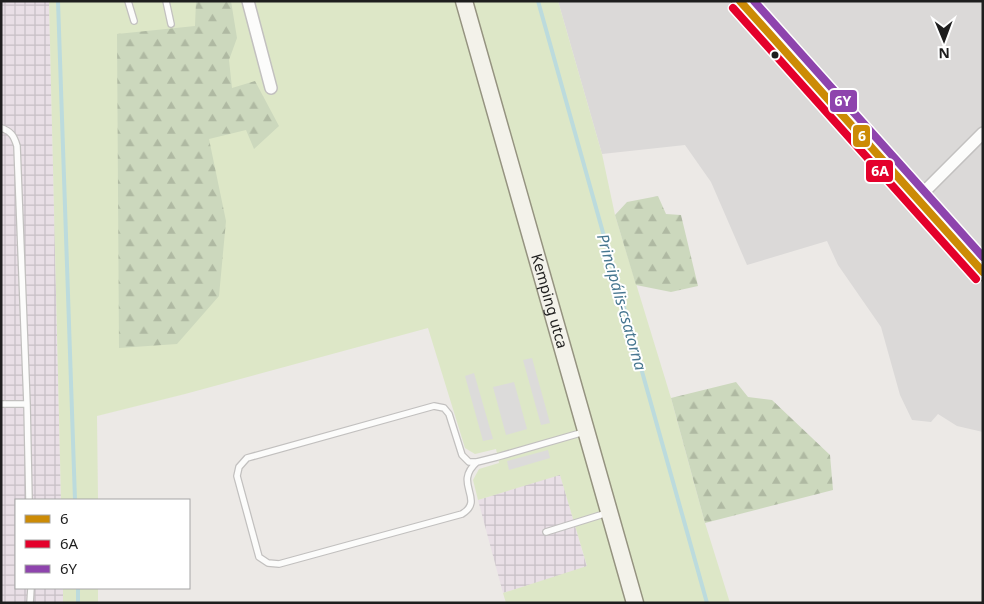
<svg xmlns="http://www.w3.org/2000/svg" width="984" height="604" font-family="'Noto Sans',sans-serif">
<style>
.residential{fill:#dbd9d8}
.industrial{fill:url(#industrial-grid)}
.grass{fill:#dde7c7}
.forest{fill:url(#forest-firs)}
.parking{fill:#dcdbda}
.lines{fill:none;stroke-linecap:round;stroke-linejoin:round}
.stream{stroke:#bcdbdd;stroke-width:4}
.lane-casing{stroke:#c2c0bf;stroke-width:8}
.street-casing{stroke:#c2c0bf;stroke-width:14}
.secondary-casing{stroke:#959380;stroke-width:19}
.lane{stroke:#fcfcfb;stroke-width:5.5}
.street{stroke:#fcfcfb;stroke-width:11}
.secondary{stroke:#f3f2ea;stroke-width:16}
.bus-1-casing{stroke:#fff;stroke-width:11}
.bus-2-casing{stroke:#fff;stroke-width:11}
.bus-3-casing{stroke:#fff;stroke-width:11}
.bus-1{stroke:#cc8b06;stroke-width:8}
.bus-2{stroke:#e4002b;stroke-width:8}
.bus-3{stroke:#8e44ad;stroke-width:8}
.bus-dot{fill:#1e1e1e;stroke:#fff;stroke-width:2}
.labels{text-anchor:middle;stroke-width:4;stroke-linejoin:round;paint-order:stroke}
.street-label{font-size:15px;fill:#1e1e1e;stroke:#fff}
.water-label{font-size:16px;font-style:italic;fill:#477790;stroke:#fff}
.line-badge{stroke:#fff;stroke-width:2}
.badge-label{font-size:14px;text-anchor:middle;font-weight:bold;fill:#fff}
</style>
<defs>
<pattern id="industrial-grid" width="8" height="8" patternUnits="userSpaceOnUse" patternTransform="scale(1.25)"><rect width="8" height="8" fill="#e9dfe6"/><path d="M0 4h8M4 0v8" fill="none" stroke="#c7bfc5"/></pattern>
<pattern id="forest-firs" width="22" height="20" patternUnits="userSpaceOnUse" patternTransform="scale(1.25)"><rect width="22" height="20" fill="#ccd8bd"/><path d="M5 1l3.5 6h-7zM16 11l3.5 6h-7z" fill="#afb9a2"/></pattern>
</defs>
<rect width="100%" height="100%" fill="#ece9e6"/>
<path class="residential" d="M558 1H983V432L957 426 938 414 931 422 912 420 900 395 881 327 838 265 827 241 747 265 711 182 685 145 602 154Z"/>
<path class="industrial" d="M1 1H49L61 500H16V588H63V603H1Z
M560 474 587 567 503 593 478 500Z"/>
<path class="grass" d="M49 1H558L602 154 615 215 671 398 705 523 730 603H506L503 593 587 566 560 475 478 500 473 480 479 469 499 463 496 449 475 454 465 448 428 328 185 394 97 416 98 500H61Z
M63 588H98V603H63Z"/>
<path class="forest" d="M196 1H231L237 38 229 60 232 88 255 81 279 126 254 149 246 130 209 139 226 221 219 296 177 344 119 348 117 34 195 26Z
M658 196 666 214 681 215 698 286 671 292 636 285 615 215 627 202Z
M736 382 748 397 772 400 830 455 833 490 705 523 671 398Z"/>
<path class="parking" d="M532 358 550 423 541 425 523 360Z
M474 373 493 439 483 441 465 376Z
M514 382 527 429 506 435 493 387Z
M548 450 550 458 509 470 507 461Z"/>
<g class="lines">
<path class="stream" d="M58 1 75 500
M538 1 707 603
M78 588V603"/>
<defs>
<path id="lane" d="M128 1 134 21
M166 1 171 24
M1 128C11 131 14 136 17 146L27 404 29 500
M1 404H27
M477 462C452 484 486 499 462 514L279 564 268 563 259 557 237 476 239 467 247 458 434 406 444 408 449 414 462 455 469 462H477L497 457 584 432
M546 532 607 513
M30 603 31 588"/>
<path id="street" d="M248 1 271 88
M918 198 983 133"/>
<g id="secondary">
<path id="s1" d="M464 1 635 603"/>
<path d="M740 1 983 272"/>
</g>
</defs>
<use href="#lane" class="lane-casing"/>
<use href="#street" class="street-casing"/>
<use href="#secondary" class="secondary-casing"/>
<use href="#lane" class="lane"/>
<use href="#street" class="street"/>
<use href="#secondary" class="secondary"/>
<defs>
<path id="bus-1" d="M740 1 983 272"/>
<path id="bus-2" d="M733 8 976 279"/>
<path id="bus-3" d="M754 1 983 257"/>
</defs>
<use href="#bus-1" class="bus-1-casing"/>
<use href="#bus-2" class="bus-2-casing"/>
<use href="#bus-3" class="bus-3-casing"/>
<use href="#bus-1" class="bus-1"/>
<use href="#bus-2" class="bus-2"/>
<use href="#bus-3" class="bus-3"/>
</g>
<circle class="bus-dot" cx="775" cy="55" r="4.5"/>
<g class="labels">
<g class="street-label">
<text dy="5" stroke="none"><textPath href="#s1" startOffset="312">Kemping utca</textPath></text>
</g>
<g class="water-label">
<text transform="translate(622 302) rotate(74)" y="6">Principális-csatorna</text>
</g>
</g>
<g class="line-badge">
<rect x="829" y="89" width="29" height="24" rx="5" fill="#8e44ad"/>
<rect x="852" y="124" width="19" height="24" rx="5" fill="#cc8b06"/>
<rect x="865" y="159" width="29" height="24" rx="5" fill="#e4002b"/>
</g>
<g class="badge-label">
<text x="843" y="106">6Y</text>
<text x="862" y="141">6</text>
<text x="880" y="176">6A</text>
</g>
<rect width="984" height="604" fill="none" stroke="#1e1e1e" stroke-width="5"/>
<rect x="15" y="499" width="175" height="90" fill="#ffffff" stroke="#a5a5a5"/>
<rect x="25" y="515" width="25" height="8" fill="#cc8b06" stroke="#a5a5a5"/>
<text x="60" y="524" font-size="15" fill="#1e1e1e">6</text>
<rect x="25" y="540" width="25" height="8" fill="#e4002b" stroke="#a5a5a5"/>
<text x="60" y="549" font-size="15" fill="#1e1e1e">6A</text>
<rect x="25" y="565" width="25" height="8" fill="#8e44ad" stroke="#a5a5a5"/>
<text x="60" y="574" font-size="15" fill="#1e1e1e">6Y</text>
<g transform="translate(944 40) rotate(179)" stroke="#ffffff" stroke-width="4" paint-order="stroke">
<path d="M0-4L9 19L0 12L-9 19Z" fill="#1e1e1e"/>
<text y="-8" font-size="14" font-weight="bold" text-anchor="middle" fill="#1e1e1e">N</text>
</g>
</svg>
